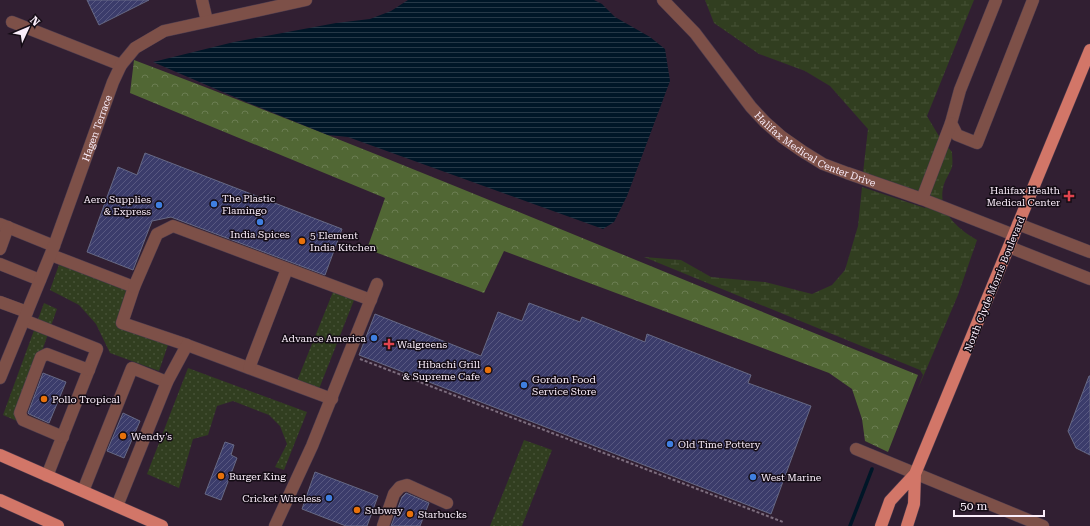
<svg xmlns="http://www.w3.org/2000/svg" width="1090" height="526" font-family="'Roboto Serif',serif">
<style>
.grass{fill:url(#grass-dots)}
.forest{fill:url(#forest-crowns)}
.wetland{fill:url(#wetland-marsh)}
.water{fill:url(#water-rules)}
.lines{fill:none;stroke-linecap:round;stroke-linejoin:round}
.stream{stroke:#001627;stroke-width:3.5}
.building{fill:url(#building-hatch);stroke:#666985}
.minor-casing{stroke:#4d3c4e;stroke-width:13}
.major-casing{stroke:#4d3c4e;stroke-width:13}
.path{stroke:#7d6d7e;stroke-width:2;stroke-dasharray:3 2;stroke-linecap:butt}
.minor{stroke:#7d5048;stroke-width:12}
.major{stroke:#d27668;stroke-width:12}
.health-dot{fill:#e0444e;stroke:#140c15;stroke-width:1.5}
.shop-dot{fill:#3f7fe0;stroke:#140c15;stroke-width:1.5}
.food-dot{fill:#e8710a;stroke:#140c15;stroke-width:1.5}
.labels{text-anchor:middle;stroke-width:3;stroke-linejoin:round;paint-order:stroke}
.street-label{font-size:10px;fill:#faedfa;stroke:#140c15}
.poi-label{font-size:10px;fill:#faedfa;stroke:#140c15;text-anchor:start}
</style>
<defs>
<pattern id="grass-dots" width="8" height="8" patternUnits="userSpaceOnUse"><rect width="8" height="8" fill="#313e20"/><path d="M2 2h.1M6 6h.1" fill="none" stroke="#465136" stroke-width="1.8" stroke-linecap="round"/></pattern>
<pattern id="forest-crowns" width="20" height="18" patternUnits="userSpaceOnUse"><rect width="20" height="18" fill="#516734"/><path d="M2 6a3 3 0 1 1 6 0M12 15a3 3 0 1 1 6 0" fill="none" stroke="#6b7d52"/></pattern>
<pattern id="wetland-marsh" width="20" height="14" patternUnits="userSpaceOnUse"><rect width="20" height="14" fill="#313e20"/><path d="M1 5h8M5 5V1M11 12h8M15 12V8" fill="none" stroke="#465136"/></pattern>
<pattern id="water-rules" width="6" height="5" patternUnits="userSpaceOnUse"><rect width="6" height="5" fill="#001627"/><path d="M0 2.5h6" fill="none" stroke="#263847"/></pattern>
<pattern id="building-hatch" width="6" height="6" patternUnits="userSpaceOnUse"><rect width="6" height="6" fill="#3b3c6b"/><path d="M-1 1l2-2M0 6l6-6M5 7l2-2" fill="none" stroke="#585881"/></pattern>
</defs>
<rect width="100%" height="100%" fill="#311f32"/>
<path class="grass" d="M61 259 134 287 122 323 170 339 159 371 110 353 96 324 79 305 50 290Z
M335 287 356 295 317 394 295 386Z
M44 303 57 309 17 421 3 415Z
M188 368 307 412 284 470 275 467 287 444 280 426 269 415 233 401 217 406 208 435 193 439 179 488 147 474Z
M524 440 552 450 522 526H490Z"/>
<path class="forest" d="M134 60C398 159 656 270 918 375L888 452 865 441 862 419 852 389 829 373 504 251 484 293 367 249 385 198 130 93Z"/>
<path class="wetland" d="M705 0H974L927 116 940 138 952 152C952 156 953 162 952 167 950 173 946 178 944 184 936 211 957 228 977 240L958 295 917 391 923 375 920 370 644 257 681 260 711 277 765 282 812 294 832 285 845 270 858 226 862 187 925 208 931 195 863 173 868 129 830 86 805 71 759 54 714 23Z"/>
<path class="water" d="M408 0H594L602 4 615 17 650 37 665 49 670 81 627 196 614 222 603 229 348 137 328 135 239 99 153 62 234 42 336 23 370 19 391 11Z"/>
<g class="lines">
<path class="stream" d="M850 526 872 469"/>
</g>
<path class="building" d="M87 0H149L99 25Z
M145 153 342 229 325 275 171 217 152 221 133 270 87 252 118 167 137 175Z
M529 303 580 322 582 317 645 342 647 334 751 375 748 383 811 406 771 514 359 355 375 314 481 356 498 312 522 321Z
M43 373 66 382 49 423 29 414 28 413Z
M1089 376H1090V455L1076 448 1068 431Z
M123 413 140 421 124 458 107 451Z
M225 442 234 445 231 455 237 458 221 500 205 494Z
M315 472 378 496 367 526H346L302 509Z
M406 493 429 503 420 526H391L402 497Z"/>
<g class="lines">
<defs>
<g id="minor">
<path d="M202 0 207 21"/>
<path id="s1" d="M663 0 695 33 751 107 765 122 782 137 802 151 823 164 847 173 922 199 1014 235"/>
<path d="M996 0 960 90 951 123 957 135 977 143 1033 0"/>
<path d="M12 22 121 65"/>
<path d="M922 199 951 123"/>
<path d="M0 224 54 246"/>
<path d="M1018 224 1090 252"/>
<path d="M1009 247 1090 279"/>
<path d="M0 249 8 227"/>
<path d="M51 255 134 287 122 323 187 345 332 399"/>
<path d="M0 264 40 280"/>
<path d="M134 287 157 234 173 226 371 300"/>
<path d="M0 302 27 312"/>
<path d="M24 320 97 349 47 476"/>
<path d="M249 368 287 269"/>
<path id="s2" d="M0 378 54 246 113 82 121 65 135 48 164 31 306 0"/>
<path d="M63 437 23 420 20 413 41 357 47 354 89 370"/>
<path d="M856 449 1043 526"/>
<path d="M83 491 132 368 167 382"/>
<path d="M117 506 167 382 187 345"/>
<path d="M275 526 312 446 377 284"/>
<path d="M383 526 394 494 400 487 407 485 447 503"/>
</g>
<path id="major" d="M0 455 162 526
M0 500 58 526
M881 526 890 501 915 474
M907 526 914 504 915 474 1090 50"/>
</defs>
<use href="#minor" class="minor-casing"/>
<use href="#major" class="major-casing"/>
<path class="path" d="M360 359 783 522"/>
<use href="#minor" class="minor"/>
<use href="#major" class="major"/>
</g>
<g class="health-dot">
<path d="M1067 190h4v4h4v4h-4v4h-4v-4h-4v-4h4z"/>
<path d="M387 338h4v4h4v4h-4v4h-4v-4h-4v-4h4z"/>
</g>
<g class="shop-dot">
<circle cx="214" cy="204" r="4"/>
<circle cx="159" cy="205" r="4"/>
<circle cx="260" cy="222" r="4"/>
<circle cx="374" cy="338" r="4"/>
<circle cx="524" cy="385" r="4"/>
<circle cx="670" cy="444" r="4"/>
<circle cx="753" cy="477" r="4"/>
<circle cx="329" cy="498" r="4"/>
</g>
<g class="food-dot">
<circle cx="302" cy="241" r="4"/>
<circle cx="488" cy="370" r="4"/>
<circle cx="44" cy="399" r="4"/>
<circle cx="123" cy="436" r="4"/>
<circle cx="221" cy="476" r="4"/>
<circle cx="357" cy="510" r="4"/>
<circle cx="410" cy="514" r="4"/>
</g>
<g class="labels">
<g class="street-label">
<text dy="4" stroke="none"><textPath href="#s2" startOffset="268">Hagen Terrace</textPath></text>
<text dy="4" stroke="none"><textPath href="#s1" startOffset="217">Halifax Medical Center Drive</textPath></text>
<text transform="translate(994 284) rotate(-68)" y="4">North Clyde Morris Boulevard</text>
</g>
<g class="poi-label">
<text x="1060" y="194" text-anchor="end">Halifax Health<tspan x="1060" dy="12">Medical Center</tspan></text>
<text x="222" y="202">The Plastic<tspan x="222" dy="12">Flamingo</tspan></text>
<text x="151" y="203" text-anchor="end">Aero Supplies<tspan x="151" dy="12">&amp; Express</tspan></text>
<text x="260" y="238" text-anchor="middle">India Spices</text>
<text x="310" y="239">5 Element<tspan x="310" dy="12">India Kitchen</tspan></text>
<text x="366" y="342" text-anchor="end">Advance America</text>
<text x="397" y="348">Walgreens</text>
<text x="480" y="368" text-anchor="end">Hibachi Grill<tspan x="480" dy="12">&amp; Supreme Cafe</tspan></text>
<text x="532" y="383">Gordon Food<tspan x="532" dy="12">Service Store</tspan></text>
<text x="52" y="403">Pollo Tropical</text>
<text x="131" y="440">Wendy's</text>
<text x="678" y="448">Old Time Pottery</text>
<text x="229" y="480">Burger King</text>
<text x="761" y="481">West Marine</text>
<text x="321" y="502" text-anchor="end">Cricket Wireless</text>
<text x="365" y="514">Subway</text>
<text x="418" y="518">Starbucks</text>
</g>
</g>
<g transform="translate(28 28) rotate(46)" stroke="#140c15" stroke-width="3" paint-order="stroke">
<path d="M0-3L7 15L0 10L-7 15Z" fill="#faedfa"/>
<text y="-6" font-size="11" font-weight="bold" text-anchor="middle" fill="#faedfa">N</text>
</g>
<path d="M954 510v6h90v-6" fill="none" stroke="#faedfa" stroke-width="2"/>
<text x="960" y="510" font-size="12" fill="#faedfa" stroke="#140c15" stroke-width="3" paint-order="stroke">50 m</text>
</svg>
